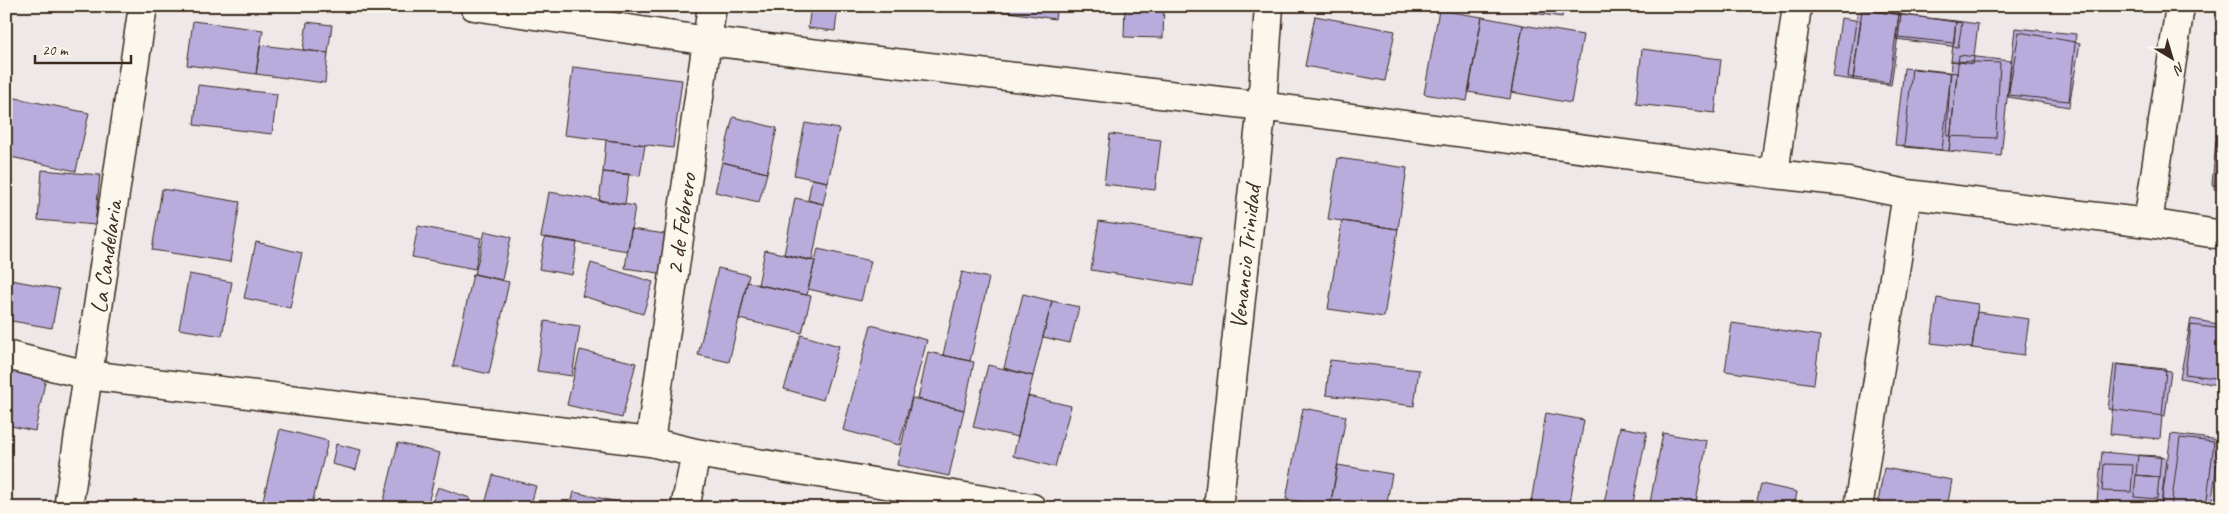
<svg xmlns="http://www.w3.org/2000/svg" width="2229" height="514" font-family="Caveat,sans-serif">
<style>
.building{fill:#b8acdc;stroke:#3b2a1e}
.lines{fill:none;stroke-linecap:round;stroke-linejoin:round}
.minor-casing{stroke:#3b2a1e;stroke-width:31}
.minor{stroke:#fbf7ec;stroke-width:28}
.labels{text-anchor:middle;stroke-width:4.5;stroke-linejoin:round;paint-order:stroke}
.street-label{font-size:24px;fill:#3b2a1e;stroke:#fbf7ec}
</style>
<rect width="100%" height="100%" fill="#eee8e9"/>
<filter id="ink" filterUnits="userSpaceOnUse"><feTurbulence type="fractalNoise" baseFrequency=".02" numOctaves="2"/><feDisplacementMap in="SourceGraphic" scale="10" xChannelSelector="R" yChannelSelector="G"/><feConvolveMatrix kernelMatrix="1 2 1 2 8 2 1 2 1" color-interpolation-filters="sRGB"/></filter>
<g filter="url(#ink)">
<path class="building" d="M811 6H838L835 31 808 28Z
M893 6H939V10L893 8Z
M990 6H1057L1055 19 989 9Z
M1125 6H1164L1163 38 1124 37Z
M1527 6H1564L1562 17 1526 12Z
M1855 6H1902L1901 15Z
M1859 6H1901L1899 14 1858 8Z
M1858 8 1899 14 1889 83 1848 77Z
M1439 10 1482 17 1467 101 1424 94Z
M1862 10 1901 15 1891 85 1853 80Z
M1899 14 1962 23 1958 47 1896 39Z
M1901 15 1956 21 1954 43 1898 37Z
M1315 16 1395 31 1385 81 1305 66Z
M1482 17 1523 25 1510 99 1468 92Z
M1841 18 1861 21 1853 80 1833 77Z
M193 21 263 30 256 74 187 65Z
M1956 21 1978 24 1973 64 1951 61Z
M307 22 332 25 328 53 303 50Z
M1523 25 1583 35 1571 103 1511 92Z
M2015 28 2076 34 2069 101 2008 95Z
M2019 32 2080 43 2069 107 2008 97Z
M260 45 328 53 325 83 256 74Z
M1642 49 1721 59 1715 113 1636 104Z
M1959 55 2011 61 2001 156 1949 151Z
M1951 61 2000 63 1996 138 1947 136Z
M573 67 682 80 673 148 564 135Z
M1904 68 1951 73 1942 150 1895 145Z
M1912 68 1957 73 1949 151 1904 147Z
M198 85 277 94 272 134 194 125Z
M6 96 89 113 76 171 6 156Z
M2223 105V136L2219 135Z
M733 117 777 128 767 173 722 162Z
M805 123 839 129 828 182 794 175Z
M1110 134 1161 140 1155 190 1104 184Z
M606 140 645 145 640 176 603 172Z
M2216 141 2223 142V186L2212 185Z
M2218 143 2223 144V190L2214 189Z
M1338 158 1407 168 1398 229 1328 219Z
M722 162 767 173 759 202 715 192Z
M42 170 100 175 95 225 38 220Z
M603 172 629 174 625 204 599 201Z
M812 179 828 182 823 204 808 200Z
M162 189 240 202 230 262 152 250Z
M549 192 635 206 628 251 541 237Z
M795 198 823 204 812 261 784 255Z
M1099 221 1201 237 1193 286 1091 270Z
M1342 221 1398 229 1384 317 1328 309Z
M418 226 481 238 475 269 412 257Z
M631 229 672 235 665 274 625 268Z
M485 231 511 237 502 280 475 274Z
M545 237 577 242 572 275 539 269Z
M256 242 302 253 290 308 244 298Z
M818 249 871 261 861 301 808 289Z
M765 250 815 261 807 295 758 285Z
M591 263 653 282 643 314 582 296Z
M718 268 749 275 729 362 698 355Z
M962 272 989 278 970 361 943 355Z
M189 274 232 282 222 336 179 329Z
M473 274 509 282 489 374 453 366Z
M6 279 59 289 52 328 6 320Z
M747 282 811 296 802 333 739 319Z
M1023 294 1052 301 1033 376 1004 368Z
M1937 298 1978 304 1972 348 1931 343Z
M1052 301 1079 307 1070 343 1043 337Z
M1977 312 2029 319 2024 355 1972 348Z
M2191 319 2223 325V386L2180 378Z
M545 321 580 326 572 376 537 371Z
M1732 323 1820 336 1814 384 1725 371Z
M871 325 927 340 899 445 843 430Z
M2191 325 2223 329V379L2185 374Z
M801 335 839 346 823 400 784 389Z
M580 350 636 363 622 418 567 405Z
M928 352 974 362 964 410 918 399Z
M1330 360 1419 370 1414 406 1326 395Z
M2114 364 2171 371 2165 416 2108 409Z
M2117 364 2166 369 2160 439 2110 434Z
M13 365 47 372 35 431 6 425V396Z
M988 365 1033 376 1018 437 973 427Z
M1028 396 1071 406 1055 467 1013 456Z
M912 398 964 410 949 476 897 465Z
M1303 408 1346 416 1330 507 1286 499Z
M1546 413 1584 420 1569 508H1530Z
M1620 427 1647 432 1632 508H1603Z
M280 429 328 441 311 508H261Z
M1663 433 1707 441 1695 508H1649Z
M2171 434 2220 440 2211 508 2161 507Z
M2180 438 2214 442 2206 508 2171 507Z
M398 443 440 453 427 508H382Z
M336 444 361 450 356 470 332 464Z
M2102 452 2166 458 2161 507 2097 501Z
M2138 455 2161 456 2159 477 2136 475Z
M2104 464 2133 465 2131 492 2102 491Z
M1338 465 1392 474 1386 508 1330 507Z
M1884 468 1952 480 1947 508H1877Z
M493 475 536 486 530 508H484Z
M2136 475 2159 477 2157 499 2134 497Z
M1761 484 1797 492 1794 508H1755Z
M438 487 470 498 466 508H430Z
M574 492 643 508H570Z"/>
<g class="lines">
<defs>
<path id="minor" d="M474 6 708 41 1262 106 1774 174 1848 182 1907 194 2148 223 2223 235
M1774 174 1797 6
M2148 223 2180 6
M6 355 88 375 650 442 696 453 1032 508
M650 442 712 6
M68 508 143 6
M685 508 696 453
M1218 508 1262 106 1269 6
M1858 508 1907 194"/>
</defs>
<use href="#minor" class="minor-casing"/>
<use href="#minor" class="minor"/>
</g>
</g>
<g class="labels">
<g class="street-label">
<text transform="translate(681 224) rotate(-82)" y="8">2 de Febrero</text>
<text transform="translate(106 257) rotate(-82)" y="8">La Candelaria</text>
<text transform="translate(1245 257) rotate(-84)" y="8">Venancio Trinidad</text>
</g>
</g>
<rect width="2229" height="514" fill="none" stroke="#fbf7ec" stroke-width="25"/>
<rect x="12" y="12" width="2204" height="489" fill="none" stroke="#3b2a1e" stroke-width="2" filter="url(#ink)"/>
<g transform="translate(2172 58) rotate(142)" stroke="#fbf7ec" stroke-width="4" paint-order="stroke">
<path d="M0-4L9 19L0 12L-9 19Z" fill="#3b2a1e"/>
<text y="-8" font-size="14" font-weight="bold" text-anchor="middle" fill="#3b2a1e">N</text>
</g>
<path d="M35 55v8h96v-8" fill="none" stroke="#3b2a1e" stroke-width="2.5"/>
<text x="42" y="55" font-size="15" fill="#3b2a1e" stroke="#fbf7ec" stroke-width="4" paint-order="stroke">20 m</text>
</svg>
